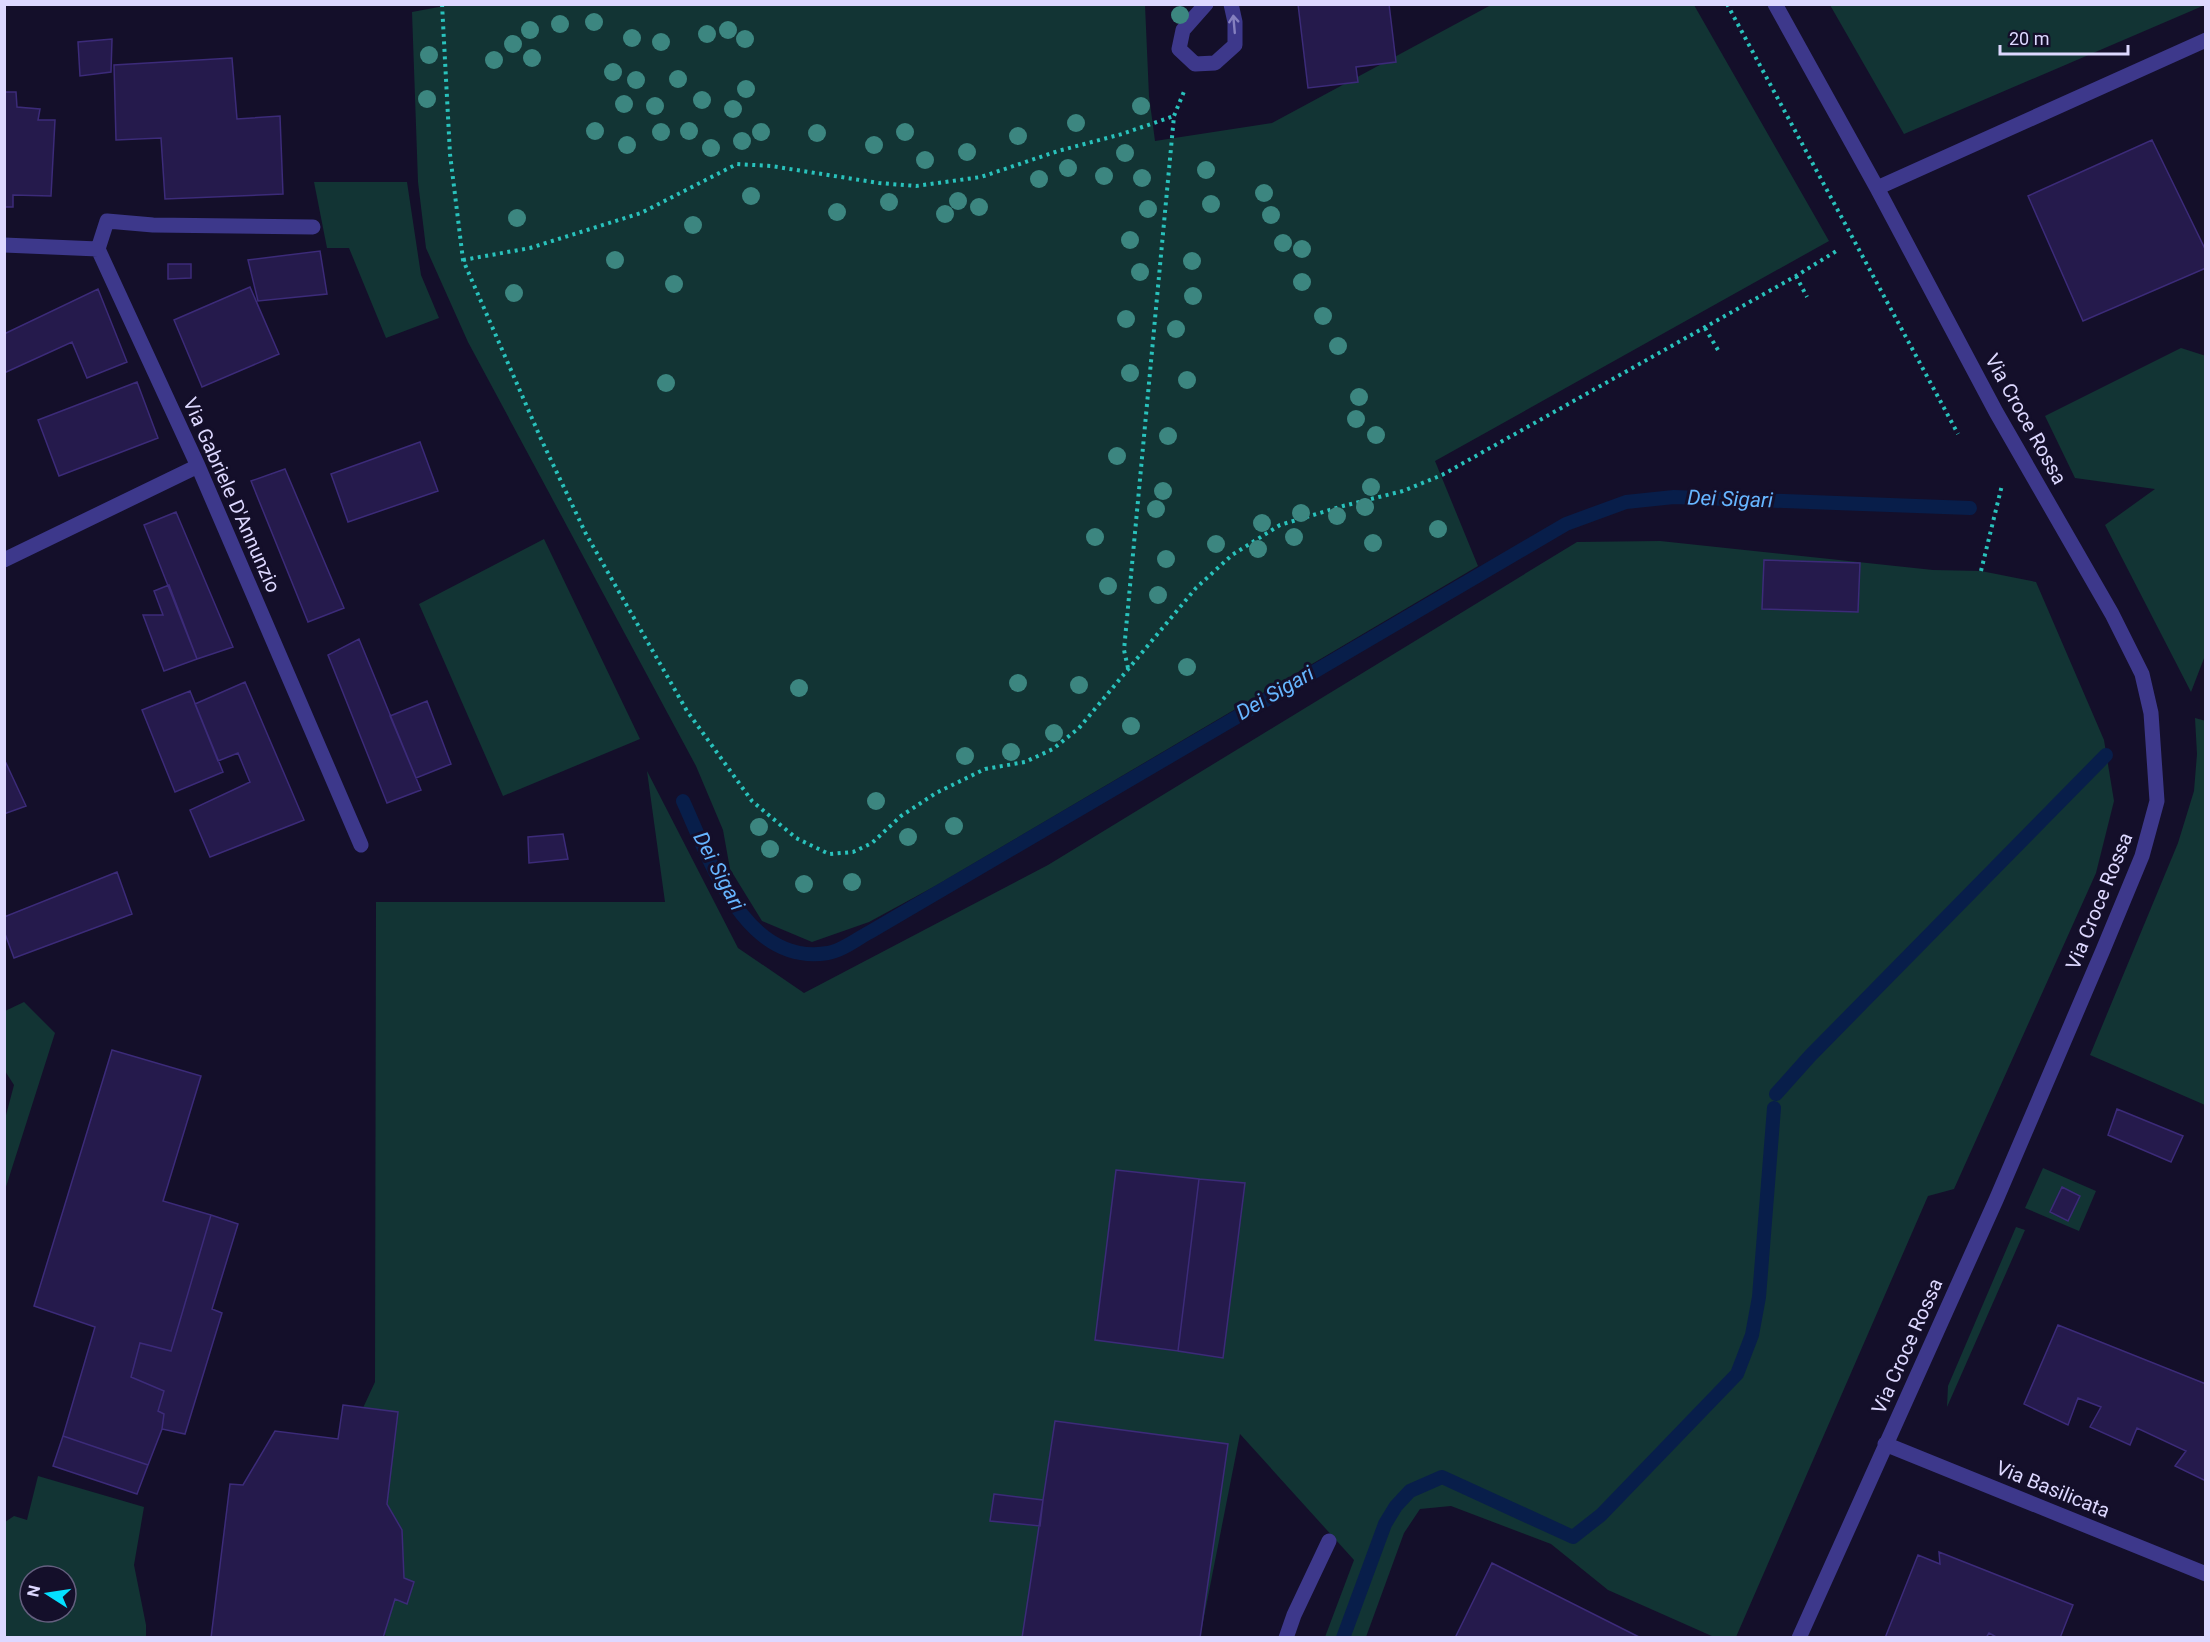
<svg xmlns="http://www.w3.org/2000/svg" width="2210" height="1642" font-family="Roboto,sans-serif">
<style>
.green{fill:#123434;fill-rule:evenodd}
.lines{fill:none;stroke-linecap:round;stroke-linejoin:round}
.stream{stroke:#081e4a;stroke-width:14}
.building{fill:#251a4c;stroke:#3c2b79;stroke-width:1.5}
.path{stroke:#29c2bc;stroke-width:4;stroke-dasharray:3 4.5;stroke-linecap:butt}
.minor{stroke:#3d388b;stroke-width:15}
.tree{fill:#3c8680}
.oneway{stroke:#8580bf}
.labels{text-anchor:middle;stroke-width:6;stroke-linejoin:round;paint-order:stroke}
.street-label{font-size:20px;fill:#ddd8ff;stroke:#140f2a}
.water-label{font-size:21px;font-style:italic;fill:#66b5ff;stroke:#140f2a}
</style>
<rect width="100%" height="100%" fill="#140f2a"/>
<path class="green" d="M455 4 1145 5 1149 96 1155 141 1272 123 1491 5H1694L1829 241 1435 461 1478 566 937 885 869 922 812 942 762 921 730 869 723 830 696 766 468 342 426 248 418 182 412 12Z
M1830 5H2205L1904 134Z
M314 182H407L421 275 439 318 386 338 349 248H327Z
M2181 348 2206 356V653L2191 692 2105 525 2155 489 2075 478 2045 416Z
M544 539 640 739 503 796 419 604Z
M1660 541 1933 570 1981 571 2036 582 2104 740 2114 801 2096 873 1954 1189 1928 1196 1736 1637H1714L1608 1590 1551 1544 1451 1506 1420 1509 1404 1533 1366 1637H1325L1354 1560 1240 1434 1200 1637H387L384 1634 395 1599 407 1603 414 1582 404 1578 402 1530 387 1504 398 1412 363 1408 375 1382 376 902H665L647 771 738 948 804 993 1048 865 1577 542Z
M2195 718 2206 721 2205 1105 2090 1055 2178 843 2194 791 2197 754Z
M24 1002 55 1033 5 1190V1119L14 1085 5 1071V1011Z
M2043 1168 2096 1191 2079 1231 2025 1208Z
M2016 1227 2025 1230 1947 1407 1948 1386Z
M38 1476 144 1507 134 1565 146 1625V1637H5V1522L14 1516 27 1520ZM30 1576H66V1612H30Z"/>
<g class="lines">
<path class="stream" d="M683 801C710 860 745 967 828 953 842 951 858 938 870 932L1566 524 1626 502 1674 497 1970 508
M1776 1094 1810 1056 2106 755
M1343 1638 1385 1524 1396 1506 1410 1491 1442 1477 1573 1537 1601 1515 1737 1374 1752 1335 1759 1297 1774 1108"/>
</g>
<path class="building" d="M1298 4H1389L1396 62 1356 67 1358 82 1308 88Z
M112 39 111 72 80 76 78 42Z
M232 58 237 119 280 116 283 194 165 199 161 138 116 140 114 65Z
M4 92H16L17 107 40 109 38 120H55L51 196 13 195V207H4Z
M2152 140 2206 251V268L2083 321 2028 196Z
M320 251 327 294 258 301 248 260Z
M168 264H191V278L168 279Z
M250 287 279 354 202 387 174 320Z
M98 289 127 362 87 378 72 342 4 373V334Z
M137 382 158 438 59 476 38 420Z
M420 442 438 491 348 522 331 474Z
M285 469 344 608 308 622 251 481Z
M176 512 233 647 197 659 144 525Z
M1764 560 1860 563 1858 612 1762 609Z
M169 585 197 659 164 671 143 615H163L154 591Z
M359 639 421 790 387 803 328 655Z
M245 682 304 820 210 857 190 810 250 782 238 753 218 761 195 704Z
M190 691 223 772 175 792 142 710Z
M427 701 451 764 416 778 390 716Z
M6 763 26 806 4 814V764Z
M563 834 568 859 529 863 528 837Z
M117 872 132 914 14 958 4 931V917Z
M112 1050 201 1076 163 1201 211 1215 171 1351 140 1343 131 1377 164 1391 158 1411 164 1414 162 1429 148 1465 63 1436 95 1327 34 1306Z
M2117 1109 2183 1136 2171 1162 2108 1135Z
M1116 1170 1199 1179 1178 1351 1095 1340Z
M1199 1179 1245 1183 1223 1358 1178 1351Z
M2062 1187 2080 1196 2068 1221 2050 1212Z
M211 1215 238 1224 212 1309 222 1313 185 1434 162 1429 164 1414 158 1411 164 1391 131 1377 140 1343 171 1351Z
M2058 1325 2206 1384V1481L2175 1466 2186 1451 2137 1428 2130 1445 2090 1427 2101 1407 2078 1398 2068 1425 2024 1404Z
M343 1405 398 1412 387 1504 402 1530 404 1578 414 1582 407 1604 395 1599 383 1638H211L230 1484 243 1485 275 1431 338 1439Z
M1055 1421 1228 1444 1200 1638H1022Z
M63 1436 148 1465 137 1494 53 1466Z
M994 1494 1043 1500 1040 1526 990 1521Z
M1939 1552 2073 1605 2060 1638H1998L1989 1633 1986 1638H1885L1918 1555 1940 1564Z
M1492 1563 1641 1638H1455Z"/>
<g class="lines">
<path class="path" d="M442 4 450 154 463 260 541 439 586 534 687 711 752 801 796 838 829 854 853 852 872 843 901 816 936 793 985 769 1025 762 1053 749 1079 728 1196 588 1232 555 1280 525 1343 506 1403 491 1442 475 1796 276 1838 250
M1727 4 1958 434
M463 260 530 248 641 213 737 164 771 166 879 183 916 186 981 177 1058 151 1122 134 1174 116
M1796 276 1807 297
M1705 328 1718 350
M1981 571 2002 485
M1128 668 1124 650 1174 116 1185 89"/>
<path class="minor" d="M1206 4 1183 30 1179 49 1195 64 1215 63 1235 45V22L1231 4
M1775 4 1877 188 1996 412 2112 614 2142 674 2151 713 2157 801 2142 856 2103 950 1996 1200 1799 1638
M1877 188 2206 40
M4 245 98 249 198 466 361 845
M98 249 107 221 153 225 313 227
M4 560 198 466
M1885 1444 2206 1574
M1286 1638 1294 1615 1329 1541"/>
</g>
<g class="tree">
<circle cx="1180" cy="15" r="9"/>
<circle cx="594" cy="22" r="9"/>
<circle cx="560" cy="24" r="9"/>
<circle cx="530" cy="30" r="9"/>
<circle cx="728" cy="30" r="9"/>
<circle cx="707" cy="34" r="9"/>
<circle cx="632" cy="38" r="9"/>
<circle cx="745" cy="39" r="9"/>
<circle cx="661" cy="42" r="9"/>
<circle cx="513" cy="44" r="9"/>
<circle cx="429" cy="55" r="9"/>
<circle cx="532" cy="58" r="9"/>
<circle cx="494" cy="60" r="9"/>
<circle cx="613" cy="72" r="9"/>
<circle cx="678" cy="79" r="9"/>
<circle cx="636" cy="80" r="9"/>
<circle cx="746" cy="89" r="9"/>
<circle cx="427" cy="99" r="9"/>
<circle cx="702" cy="100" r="9"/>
<circle cx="624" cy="104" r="9"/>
<circle cx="655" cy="106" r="9"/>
<circle cx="1141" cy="106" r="9"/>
<circle cx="733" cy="109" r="9"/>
<circle cx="1076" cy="123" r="9"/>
<circle cx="595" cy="131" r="9"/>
<circle cx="689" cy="131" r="9"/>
<circle cx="661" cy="132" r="9"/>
<circle cx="761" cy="132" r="9"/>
<circle cx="905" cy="132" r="9"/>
<circle cx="817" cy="133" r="9"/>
<circle cx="1018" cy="136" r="9"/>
<circle cx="742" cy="141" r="9"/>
<circle cx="627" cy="145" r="9"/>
<circle cx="874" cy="145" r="9"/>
<circle cx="711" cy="148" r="9"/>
<circle cx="967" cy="152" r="9"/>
<circle cx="1125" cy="153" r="9"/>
<circle cx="925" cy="160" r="9"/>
<circle cx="1068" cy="168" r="9"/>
<circle cx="1206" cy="170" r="9"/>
<circle cx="1104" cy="176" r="9"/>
<circle cx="1142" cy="178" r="9"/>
<circle cx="1039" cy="179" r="9"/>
<circle cx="1264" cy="193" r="9"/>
<circle cx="751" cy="196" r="9"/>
<circle cx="958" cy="201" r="9"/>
<circle cx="889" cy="202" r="9"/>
<circle cx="1211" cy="204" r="9"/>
<circle cx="979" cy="207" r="9"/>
<circle cx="1148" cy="209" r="9"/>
<circle cx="837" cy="212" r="9"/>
<circle cx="945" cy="214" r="9"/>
<circle cx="1271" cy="215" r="9"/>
<circle cx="517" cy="218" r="9"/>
<circle cx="693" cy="225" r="9"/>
<circle cx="1130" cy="240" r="9"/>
<circle cx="1283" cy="243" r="9"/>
<circle cx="1302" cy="249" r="9"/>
<circle cx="615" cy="260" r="9"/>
<circle cx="1192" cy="261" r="9"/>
<circle cx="1140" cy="272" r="9"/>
<circle cx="1302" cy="282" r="9"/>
<circle cx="674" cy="284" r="9"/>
<circle cx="514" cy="293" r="9"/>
<circle cx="1193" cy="296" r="9"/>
<circle cx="1323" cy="316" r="9"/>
<circle cx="1126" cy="319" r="9"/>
<circle cx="1176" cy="329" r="9"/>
<circle cx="1338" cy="346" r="9"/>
<circle cx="1130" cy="373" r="9"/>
<circle cx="1187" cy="380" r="9"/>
<circle cx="666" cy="383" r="9"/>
<circle cx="1359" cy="397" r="9"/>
<circle cx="1356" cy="419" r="9"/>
<circle cx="1376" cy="435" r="9"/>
<circle cx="1168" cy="436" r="9"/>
<circle cx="1117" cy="456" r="9"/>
<circle cx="1371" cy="487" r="9"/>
<circle cx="1163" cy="491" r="9"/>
<circle cx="1365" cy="507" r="9"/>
<circle cx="1156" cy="509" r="9"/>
<circle cx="1301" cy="513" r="9"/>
<circle cx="1337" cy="516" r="9"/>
<circle cx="1262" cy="523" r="9"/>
<circle cx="1438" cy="529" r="9"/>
<circle cx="1095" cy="537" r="9"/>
<circle cx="1294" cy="537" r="9"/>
<circle cx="1373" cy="543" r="9"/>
<circle cx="1216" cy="544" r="9"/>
<circle cx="1258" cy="549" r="9"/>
<circle cx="1166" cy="559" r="9"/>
<circle cx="1108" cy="586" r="9"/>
<circle cx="1158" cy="595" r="9"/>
<circle cx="1187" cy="667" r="9"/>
<circle cx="1018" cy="683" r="9"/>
<circle cx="1079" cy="685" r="9"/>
<circle cx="799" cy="688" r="9"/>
<circle cx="1131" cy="726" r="9"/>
<circle cx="1054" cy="733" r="9"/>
<circle cx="1011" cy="752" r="9"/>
<circle cx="965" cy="756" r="9"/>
<circle cx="876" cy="801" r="9"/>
<circle cx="954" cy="826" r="9"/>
<circle cx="759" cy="827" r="9"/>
<circle cx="908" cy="837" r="9"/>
<circle cx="770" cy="849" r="9"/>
<circle cx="852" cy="882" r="9"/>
<circle cx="804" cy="884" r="9"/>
</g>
<defs><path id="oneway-shaft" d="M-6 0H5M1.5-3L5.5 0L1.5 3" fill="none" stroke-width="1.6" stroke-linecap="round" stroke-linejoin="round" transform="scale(1.5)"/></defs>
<use class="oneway" href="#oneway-shaft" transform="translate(1234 24) rotate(-95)"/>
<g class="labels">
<g class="street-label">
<text transform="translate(2026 419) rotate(61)" y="7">Via Croce Rossa</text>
<text transform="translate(232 495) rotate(66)" y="7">Via Gabriele D'Annunzio</text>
<text transform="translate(2099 901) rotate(-68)" y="7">Via Croce Rossa</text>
<text transform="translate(1907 1346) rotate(-66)" y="7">Via Croce Rossa</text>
<text transform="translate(2053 1489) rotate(22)" y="7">Via Basilicata</text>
</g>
<g class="water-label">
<text transform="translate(1730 499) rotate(2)" y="7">Dei Sigari</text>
<text transform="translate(1275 693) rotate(-30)" y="7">Dei Sigari</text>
<text transform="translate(719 871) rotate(62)" y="7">Dei Sigari</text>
</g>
</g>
<rect width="2210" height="1642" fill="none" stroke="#ddd8ff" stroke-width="12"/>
<g transform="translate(48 1594) rotate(282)"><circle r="28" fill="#140f2a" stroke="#645f7f" stroke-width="1.5"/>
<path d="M0-4.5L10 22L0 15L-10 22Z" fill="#04e0ff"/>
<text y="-9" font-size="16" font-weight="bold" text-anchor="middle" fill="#ddd8ff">N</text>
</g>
<path d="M2000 45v9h128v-9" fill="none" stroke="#ddd8ff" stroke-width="3"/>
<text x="2009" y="45" font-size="18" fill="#ddd8ff" stroke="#140f2a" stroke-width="4.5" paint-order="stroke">20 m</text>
</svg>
